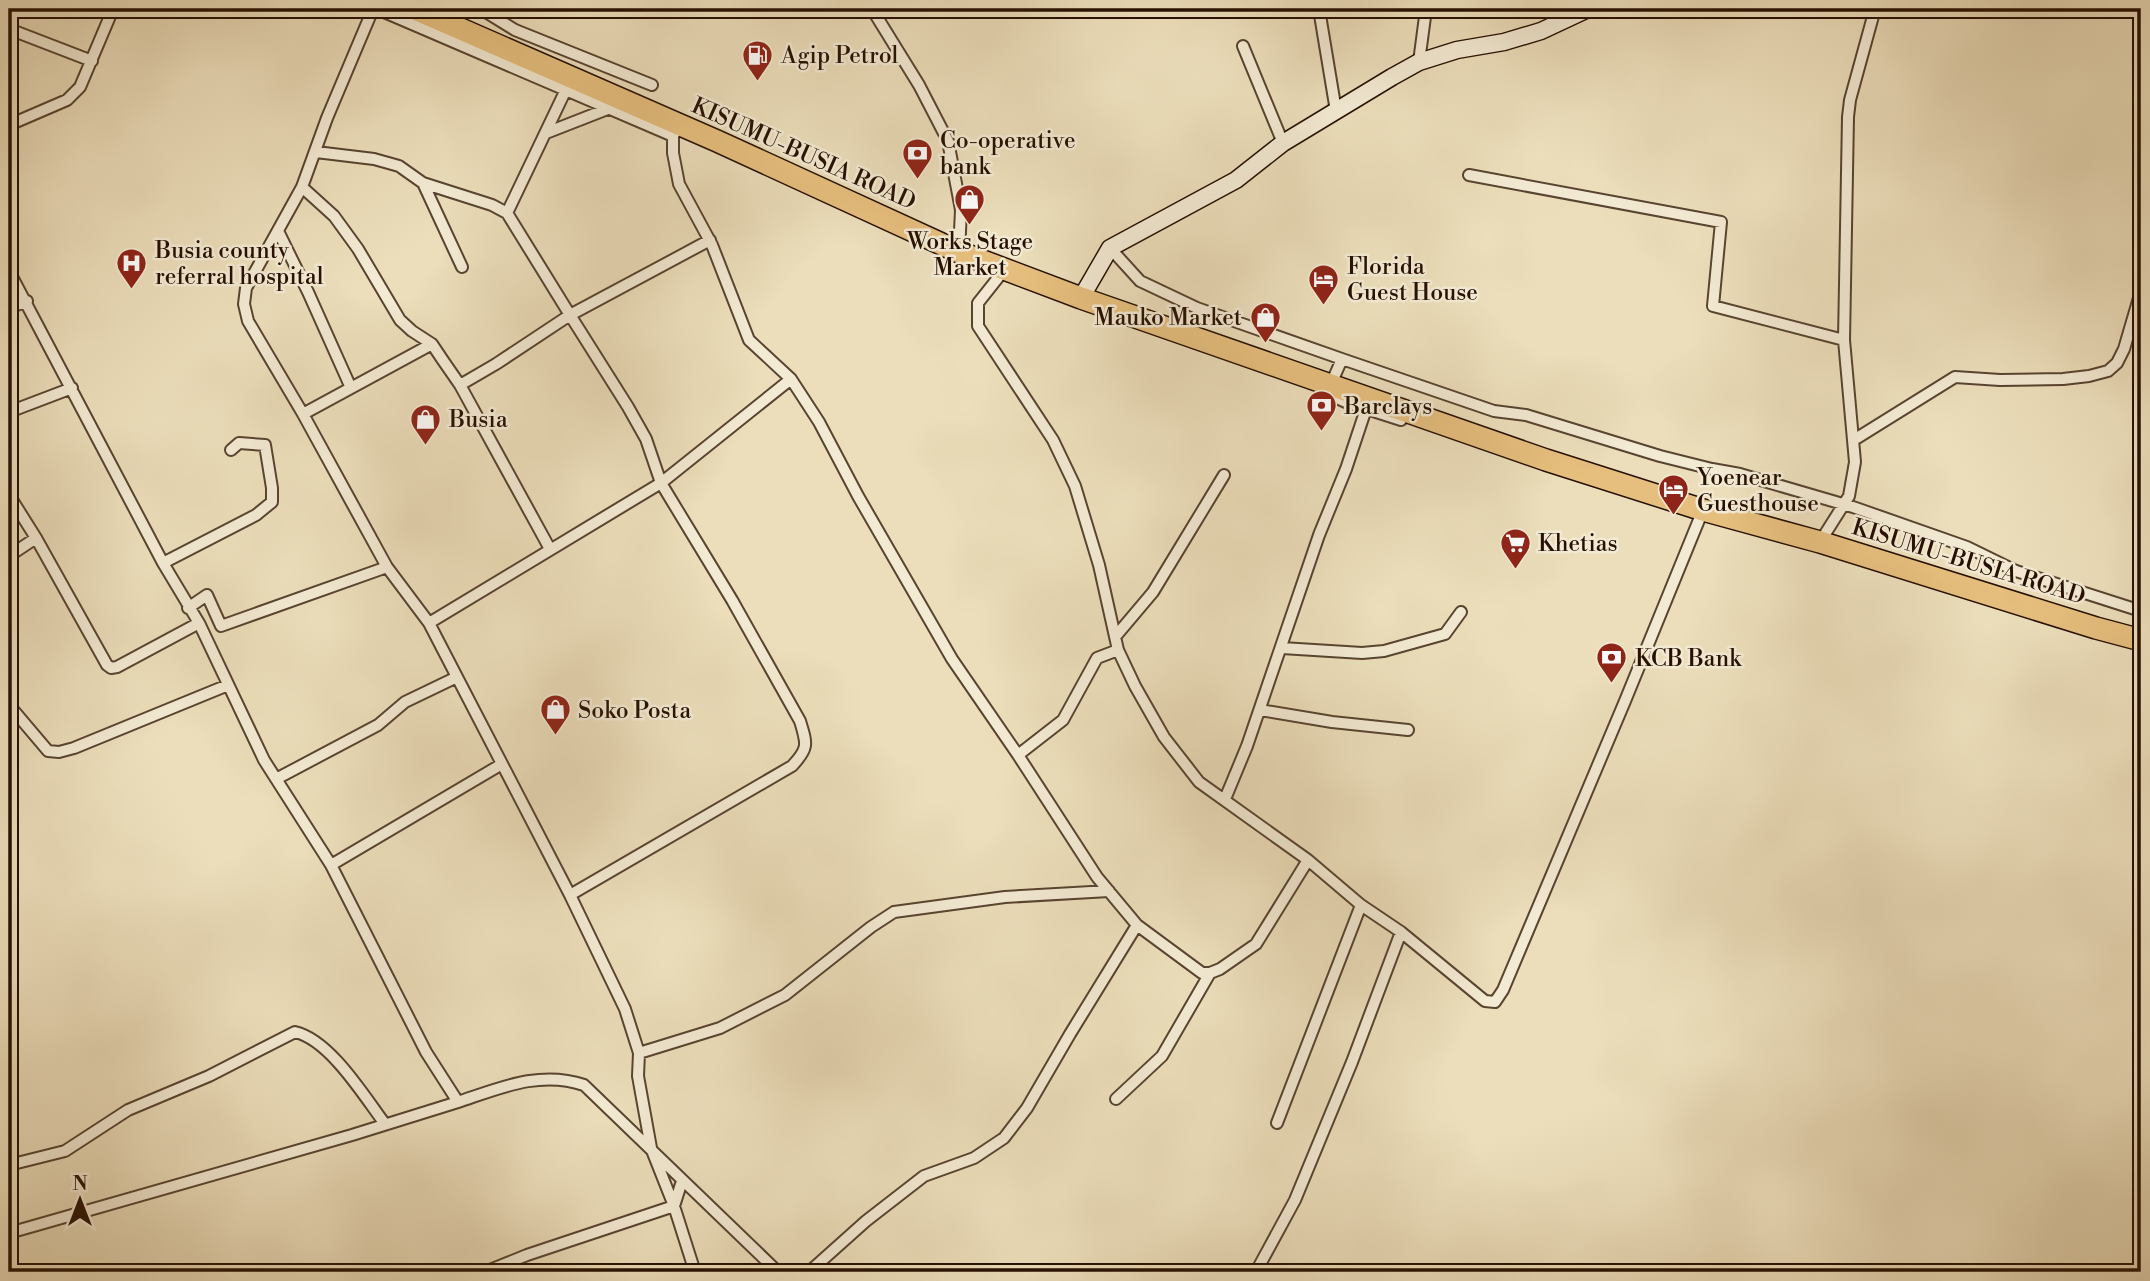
<svg xmlns="http://www.w3.org/2000/svg" width="2150" height="1281" font-family="'Libre Bodoni',serif">
<style>
.lines{fill:none;stroke-linecap:round;stroke-linejoin:round}
.street-casing{stroke:#584430;stroke-width:14}
.secondary-casing{stroke:#261002;stroke-width:19}
.highway-casing{stroke:#261002;stroke-width:24}
.street{stroke:#f3ead3;stroke-width:10}
.secondary{stroke:#f3ead3;stroke-width:16}
.highway{stroke:#e6bf7e;stroke-width:21}
.labels{text-anchor:middle;stroke-width:5;stroke-linejoin:round;paint-order:stroke}
.poi-label{font-size:23px;fill:#261002;stroke:#f3ead3;text-anchor:start}
.street-label{font-size:23px;fill:#261002;stroke:#f3ead3}
</style>
<rect width="100%" height="100%" fill="#ecdebb"/>
<filter id="stains"><feTurbulence type="fractalNoise" baseFrequency=".00286" numOctaves="4"/><feColorMatrix values="0 0 0 0 .2 0 0 0 0 .09 0 0 0 0 .02 0 0 0 .5 -.17"/></filter>
<radialGradient id="worn" r=".72"><stop offset=".6" stop-color="#630" stop-opacity="0"/><stop offset="1" stop-color="#630" stop-opacity=".3"/></radialGradient>
<g class="lines">
<defs>
<path id="street" d="M373 9 327 118 302 187 246 288 244 304 248 321 303 414 387 567 429 623 570 895 625 1009 639 1053 638 1076 651 1148 674 1206 695 1272
M377 9 673 136
M481 9 515 30 652 85
M872 9 919 85 948 141 961 210 959 252
M1319 9 1336 111
M9 29 92 61
M1243 46 1283 143
M1419 62 1426 9
M571 79 507 213 570 315 710 240
M9 125 67 100 80 87 113 9
M679 126 673 136V153L679 184 712 245 749 340 791 379 819 422 858 496 952 659 1018 755 1097 877 1137 925 1202 973H1210L1220 969 1256 944 1308 860
M546 133 610 108
M316 152 374 159 399 166 423 183 492 205 507 213
M1469 175 1721 222 1713 306 1844 340
M423 183 462 267
M302 187 334 216 358 249 400 320 412 331 432 344 442 359 460 385 550 549
M278 231 308 292 351 388
M1110 248 1140 281 1197 308 1342 359
M1005 269 978 303V326L1053 440 1075 486 1099 565 1118 650 1135 686 1164 737 1199 782 1308 860 1361 905 1401 932 1485 1001 1495 1002 1503 990 1625 701 1703 510
M9 271 163 563 199 623 264 760 331 865 426 1052 458 1102C500 1088 540 1070 584 1085L778 1272
M9 308 27 301
M460 385 496 364 570 315 628 407 646 439 661 483 732 600 800 721C807 744 809 748 792 766L570 895
M9 412 72 388
M303 414 432 344
M1401 420 1348 403 1330 395 1331 384 1342 359 1494 411 1526 415 1660 456 1712 469 1740 474 1853 507 1967 547 2016 571 2141 611
M1857 438 1955 377 2000 380 2063 379 2089 376 2108 371 2117 363 2124 349 2141 291
M9 495 36 538 107 665 111 668 117 667 199 623
M1820 542 1849 496 1855 462 1844 340 1848 117 1850 100 1875 9
M9 556 36 538
M163 563 256 515 272 502V488L265 445 239 443 231 450
M188 608 207 595 221 626 387 567
M429 623 661 483 791 379
M1115 637 1153 592 1224 475
M1282 648 1362 653 1384 651 1445 634 1461 612
M9 705 48 751 59 752 74 748 228 685
M1260 710 1332 722 1408 730
M1018 755 1063 720 1097 658 1118 650
M276 779 378 725 405 702 457 677
M1225 799 1247 746 1319 535 1346 469 1366 409
M331 865 502 764
M639 1053 720 1028 785 995 871 927 894 912 1005 897 1109 891
M1116 1099 1162 1056 1210 973
M1277 1123 1361 905
M9 1165 65 1151 128 1110 209 1076 295 1032C330 1040 364 1096 385 1124
M9 1233 352 1135 458 1102
M1257 1270 1295 1200 1352 1062 1401 932
M485 1272 527 1255 674 1206 682 1181
M809 1272 866 1221 924 1176 974 1158 1004 1138 1027 1108 1070 1034 1137 925"/>
<path id="secondary" d="M1081 298 1110 248 1236 180 1283 143 1392 77 1419 62 1457 50 1504 42 1541 31 1588 9"/>
<path id="highway" d="M415 9 717 141 959 252 1081 298 1546 460 1703 510 1820 542 2096 628 2141 640"/>
</defs>
<use href="#street" class="street-casing"/>
<use href="#secondary" class="secondary-casing"/>
<use href="#highway" class="highway-casing"/>
<use href="#street" class="street"/>
<use href="#secondary" class="secondary"/>
<use href="#highway" class="highway"/>
</g>
<defs>
<symbol id="fuel-pin" viewBox="-11 -11 22 30"><path d="M0 17L-7.5 6A9.5 9.5 0 1 1 7.5 6Z" fill="#8f2418" stroke="#f3ead3"/><path d="M-5.5-6h7V0h2V4h1.3V-2.5L3-4.5l.8-.8L6-3V5H2.5V1h-1V6h-7ZM-4.2-4.7v3.2H.2V-4.7Z" fill="#fff"/></symbol>
<symbol id="bank-pin" viewBox="-11 -11 22 30"><path d="M0 17L-7.5 6A9.5 9.5 0 1 1 7.5 6Z" fill="#8f2418" stroke="#f3ead3"/><path d="M-6-4H6V4H-6ZM0-2.3a2.3 2.3 0 1 0 0 4.6a2.3 2.3 0 1 0 0-4.6Z" fill="#fff"/></symbol>
<symbol id="shop-pin" viewBox="-11 -11 22 30"><path d="M0 17L-7.5 6A9.5 9.5 0 1 1 7.5 6Z" fill="#8f2418" stroke="#f3ead3"/><path d="M-5-2.5h2.3a2.7 3.5 0 0 1 5.4 0H5L5.5 6h-11ZM-1.5-2.5h3a1.5 2.3 0 0 0-3 0Z" fill="#fff"/></symbol>
<symbol id="hospital-pin" viewBox="-11 -11 22 30"><path d="M0 17L-7.5 6A9.5 9.5 0 1 1 7.5 6Z" fill="#8f2418" stroke="#f3ead3"/><path d="M-5-5h3v3.5h4V-5h3V5h-3V1.5h-4V5h-3Z" fill="#fff"/></symbol>
<symbol id="hotel-pin" viewBox="-11 -11 22 30"><path d="M0 17L-7.5 6A9.5 9.5 0 1 1 7.5 6Z" fill="#8f2418" stroke="#f3ead3"/><path d="M-6-4.5h1.5V1H6V5H4.5V3h-9V5H-6ZM-4 0a1.8 1.8 0 1 1 3.6 0ZM.5 0V-2.5h3Q6-2.5 6 0Z" fill="#fff"/></symbol>
<symbol id="supermarket-pin" viewBox="-11 -11 22 30"><path d="M0 17L-7.5 6A9.5 9.5 0 1 1 7.5 6Z" fill="#8f2418" stroke="#f3ead3"/><path d="M-6-5.5h2.5l.6 2H6L4.5 2H-2.5L-4.4-4H-6ZM-1.5 3.2a1.3 1.3 0 1 0 .1 0ZM3 3.2a1.3 1.3 0 1 0 .1 0Z" fill="#fff"/></symbol>
</defs>
<g fill-rule="evenodd">
<use href="#fuel-pin" x="740" y="38" width="35" height="47"/>
<use href="#bank-pin" x="900" y="136" width="35" height="47"/>
<use href="#shop-pin" x="952" y="182" width="35" height="47"/>
<use href="#hospital-pin" x="114" y="246" width="35" height="47"/>
<use href="#hotel-pin" x="1306" y="262" width="35" height="47"/>
<use href="#shop-pin" x="1248" y="300" width="35" height="47"/>
<use href="#bank-pin" x="1304" y="388" width="35" height="47"/>
<use href="#shop-pin" x="408" y="402" width="35" height="47"/>
<use href="#hotel-pin" x="1656" y="472" width="35" height="47"/>
<use href="#supermarket-pin" x="1498" y="526" width="35" height="47"/>
<use href="#bank-pin" x="1594" y="640" width="35" height="47"/>
<use href="#shop-pin" x="538" y="692" width="35" height="47"/>
</g>
<g class="labels">
<g class="poi-label">
<text x="781" y="63">Agip Petrol</text>
<text x="940" y="148">Co-operative<tspan x="940" dy="26">bank</tspan></text>
<text x="970" y="249" text-anchor="middle">Works Stage<tspan x="970" dy="26">Market</tspan></text>
<text x="155" y="258">Busia county<tspan x="155" dy="26">referral hospital</tspan></text>
<text x="1347" y="274">Florida<tspan x="1347" dy="26">Guest House</tspan></text>
<text x="1242" y="325" text-anchor="end">Mauko Market</text>
<text x="1344" y="414">Barclays</text>
<text x="449" y="427">Busia</text>
<text x="1697" y="485">Yoenear<tspan x="1697" dy="26">Guesthouse</tspan></text>
<text x="1538" y="551">Khetias</text>
<text x="1635" y="666">KCB Bank</text>
<text x="578" y="718">Soko Posta</text>
</g>
<g class="street-label">
<text transform="translate(804 153) rotate(24)" y="8">KISUMU-BUSIA ROAD</text>
<text transform="translate(1969 561) rotate(17)" y="8">KISUMU-BUSIA ROAD</text>
</g>
</g>
<rect width="2150" height="1281" fill="none" stroke="#ecdebb" stroke-width="35"/>
<rect x="10" y="10" width="2129" height="1260" fill="none" stroke="#261002" stroke-width="3.5"/>
<rect x="18" y="18" width="2115" height="1246" fill="none" stroke="#261002" stroke-width="2"/>
<g transform="translate(80 1200)" stroke="#f3ead3" stroke-width="5" paint-order="stroke">
<path d="M0-5L12 26L0 18L-12 26Z" fill="#261002"/>
<text y="-10" font-size="19" font-weight="bold" text-anchor="middle" fill="#261002">N</text>
</g>
<rect width="100%" height="100%" filter="url(#stains)"/>
<rect width="100%" height="100%" fill="url(#worn)"/>
</svg>
